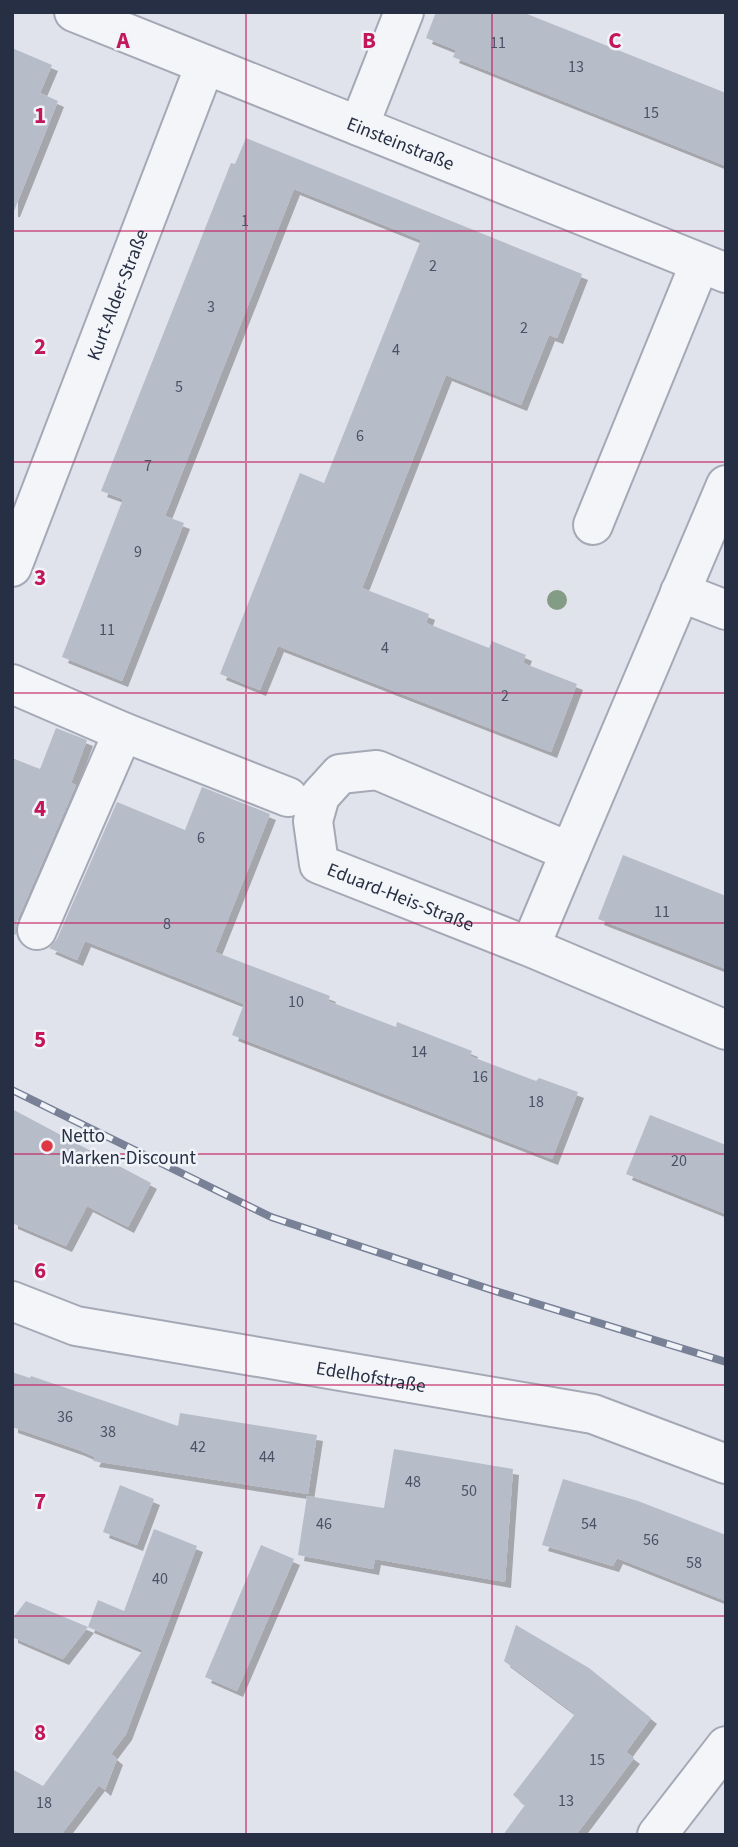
<svg xmlns="http://www.w3.org/2000/svg" width="738" height="1847" font-family="'Source Sans 3',sans-serif">
<style>
.building{fill:#b7bcc9;filter:url(#shadow)}
.lines{fill:none;stroke-linecap:round;stroke-linejoin:round}
.minor-casing{stroke:#a5a9b6;stroke-width:42}
.minor{stroke:#f3f5f8;stroke-width:38}
.rail-casing{stroke:#788196;stroke-width:8}
.rail{stroke:#f0f3f8;stroke-width:5;stroke-dasharray:16;stroke-linecap:butt}
.tree{fill:#839c85}
.grid{fill:none;stroke:#c2185b;stroke-width:2;stroke-opacity:0.55}
.poi-dot{fill:#dd3843;stroke:#f0f3f8;stroke-width:2.5}
.labels{text-anchor:middle;stroke-width:5;stroke-linejoin:round;paint-order:stroke}
.number-label{font-size:16px;fill:#4b5265}
.street-label{font-size:19px;fill:#272f44;stroke:#f0f3f8}
.poi-label{font-size:19px;fill:#272f44;stroke:#f0f3f8;text-anchor:start}
.grid-label{font-size:23px;text-anchor:middle;font-weight:bold;fill:#c2185b;stroke:#f0f3f8;stroke-width:5;stroke-linejoin:round;paint-order:stroke}
</style>
<defs>
<filter id="shadow"><feDropShadow dx="6" dy="6" stdDeviation="0" flood-color="#0004"/></filter>
</defs>
<rect width="100%" height="100%" fill="#e0e3eb"/>
<path class="building" d="M436 12H522L726 93V166L453 57 456 50 426 38Z
M12 48 52 65 40 93 58 101 14 211H12Z
M246 138 582 274 557 338 549 335 521 405 446 375 362 588 429 614 426 623 489 648 492 641 526 655 523 663 577 684 551 752 278 646 260 690 220 674 300 473 324 483 421 240 294 189 165 516 184 523 122 681 62 657 123 499 101 491 231 163 235 164Z
M56 728 87 740 71 783 76 785 17 921 16 935 12 933V758L40 769Z
M202 787 270 814 215 952 330 996 328 1001 396 1027 397 1022 472 1051 470 1056 536 1081 539 1078 578 1092 552 1159 232 1035 244 1004 85 941 77 960 49 948 57 939 117 802 185 830Z
M623 855 726 896V969L598 919Z
M12 1109 151 1183 128 1227 87 1206 66 1246 12 1223Z
M650 1115 726 1145V1214L626 1174Z
M12 1372 30 1378 31 1376 178 1426 180 1413 317 1435 308 1494 93 1461 95 1457 79 1450 12 1427Z
M394 1449 513 1469 505 1582 375 1559 373 1569 298 1555 307 1496 384 1508Z
M563 1479 638 1501 726 1535V1601L617 1558 613 1566 542 1545Z
M120 1485 154 1499 137 1545 103 1532Z
M154 1529 197 1546 126 1734 111 1754 117 1759 105 1790 99 1785 61 1835H12V1769L43 1786 143 1650 88 1627 98 1600 124 1611Z
M261 1545 294 1559 237 1691 205 1677Z
M26 1601 88 1627 63 1659 12 1637V1619Z
M516 1625 589 1668 651 1718 626 1752 634 1758 576 1835H503L525 1805 513 1795 575 1714 504 1661Z"/>
<g class="lines">
<defs>
<g id="minor">
<path id="s1" d="M74 12 726 273"/>
<path d="M359 126 404 12"/>
<path d="M593 525 700 263"/>
<path id="s2" d="M12 567 205 65"/>
<path d="M680 592 726 610"/>
<path d="M12 684 123 732 288 797"/>
<path d="M570 852 726 485"/>
<path d="M37 930 123 732"/>
<path id="s3" d="M530 947 570 852 377 770 340 774 320 796 313 821 319 864 530 947 726 1030"/>
<path id="s4" d="M12 1301 76 1326 593 1414 726 1464"/>
<path d="M657 1835 726 1746"/>
</g>
</defs>
<use href="#minor" class="minor-casing"/>
<use href="#minor" class="minor"/>
<defs>
<path id="rail" d="M12 1090 271 1217 492 1290 726 1362"/>
</defs>
<use href="#rail" class="rail-casing"/>
<use href="#rail" class="rail"/>
</g>
<circle class="tree" cx="557" cy="600" r="10"/>
<path class="grid" d="M246 12V1835M492 12V1835M12 231H726M12 462H726M12 693H726M12 923H726M12 1154H726M12 1385H726M12 1616H726"/>
<circle class="poi-dot" cx="47" cy="1146" r="7"/>
<g class="labels">
<g class="number-label">
<text x="498" y="48">11</text>
<text x="576" y="72">13</text>
<text x="651" y="118">15</text>
<text x="245" y="226">1</text>
<text x="433" y="271">2</text>
<text x="211" y="312">3</text>
<text x="524" y="333">2</text>
<text x="396" y="355">4</text>
<text x="179" y="392">5</text>
<text x="360" y="441">6</text>
<text x="148" y="471">7</text>
<text x="138" y="557">9</text>
<text x="107" y="635">11</text>
<text x="385" y="653">4</text>
<text x="505" y="701">2</text>
<text x="201" y="843">6</text>
<text x="662" y="917">11</text>
<text x="167" y="929">8</text>
<text x="296" y="1007">10</text>
<text x="419" y="1057">14</text>
<text x="480" y="1082">16</text>
<text x="536" y="1107">18</text>
<text x="679" y="1166">20</text>
<text x="65" y="1422">36</text>
<text x="108" y="1437">38</text>
<text x="198" y="1452">42</text>
<text x="267" y="1462">44</text>
<text x="413" y="1487">48</text>
<text x="469" y="1496">50</text>
<text x="324" y="1529">46</text>
<text x="589" y="1529">54</text>
<text x="651" y="1545">56</text>
<text x="694" y="1568">58</text>
<text x="160" y="1584">40</text>
<text x="597" y="1765">15</text>
<text x="566" y="1806">13</text>
<text x="44" y="1808">18</text>
</g>
<g class="street-label">
<text dy="7" stroke="none"><textPath href="#s1" startOffset="352">Einsteinstraße</textPath></text>
<text dy="7" stroke="none"><textPath href="#s2" startOffset="292">Kurt-Alder-Straße</textPath></text>
<text dy="7" stroke="none"><textPath href="#s3" startOffset="537">Eduard-Heis-Straße</textPath></text>
<text dy="7" stroke="none"><textPath href="#s4" startOffset="368">Edelhofstraße</textPath></text>
</g>
<g class="poi-label">
<text x="61" y="1142">Netto<tspan x="61" dy="22">Marken-Discount</tspan></text>
</g>
</g>
<g class="grid-label">
<text x="123" y="48">A</text>
<text x="369" y="48">B</text>
<text x="615" y="48">C</text>
<text x="40" y="123">1</text>
<text x="40" y="354">2</text>
<text x="40" y="585">3</text>
<text x="40" y="816">4</text>
<text x="40" y="1047">5</text>
<text x="40" y="1278">6</text>
<text x="40" y="1509">7</text>
<text x="40" y="1740">8</text>
</g>
<rect width="738" height="1847" fill="none" stroke="#272f44" stroke-width="28"/>
</svg>
